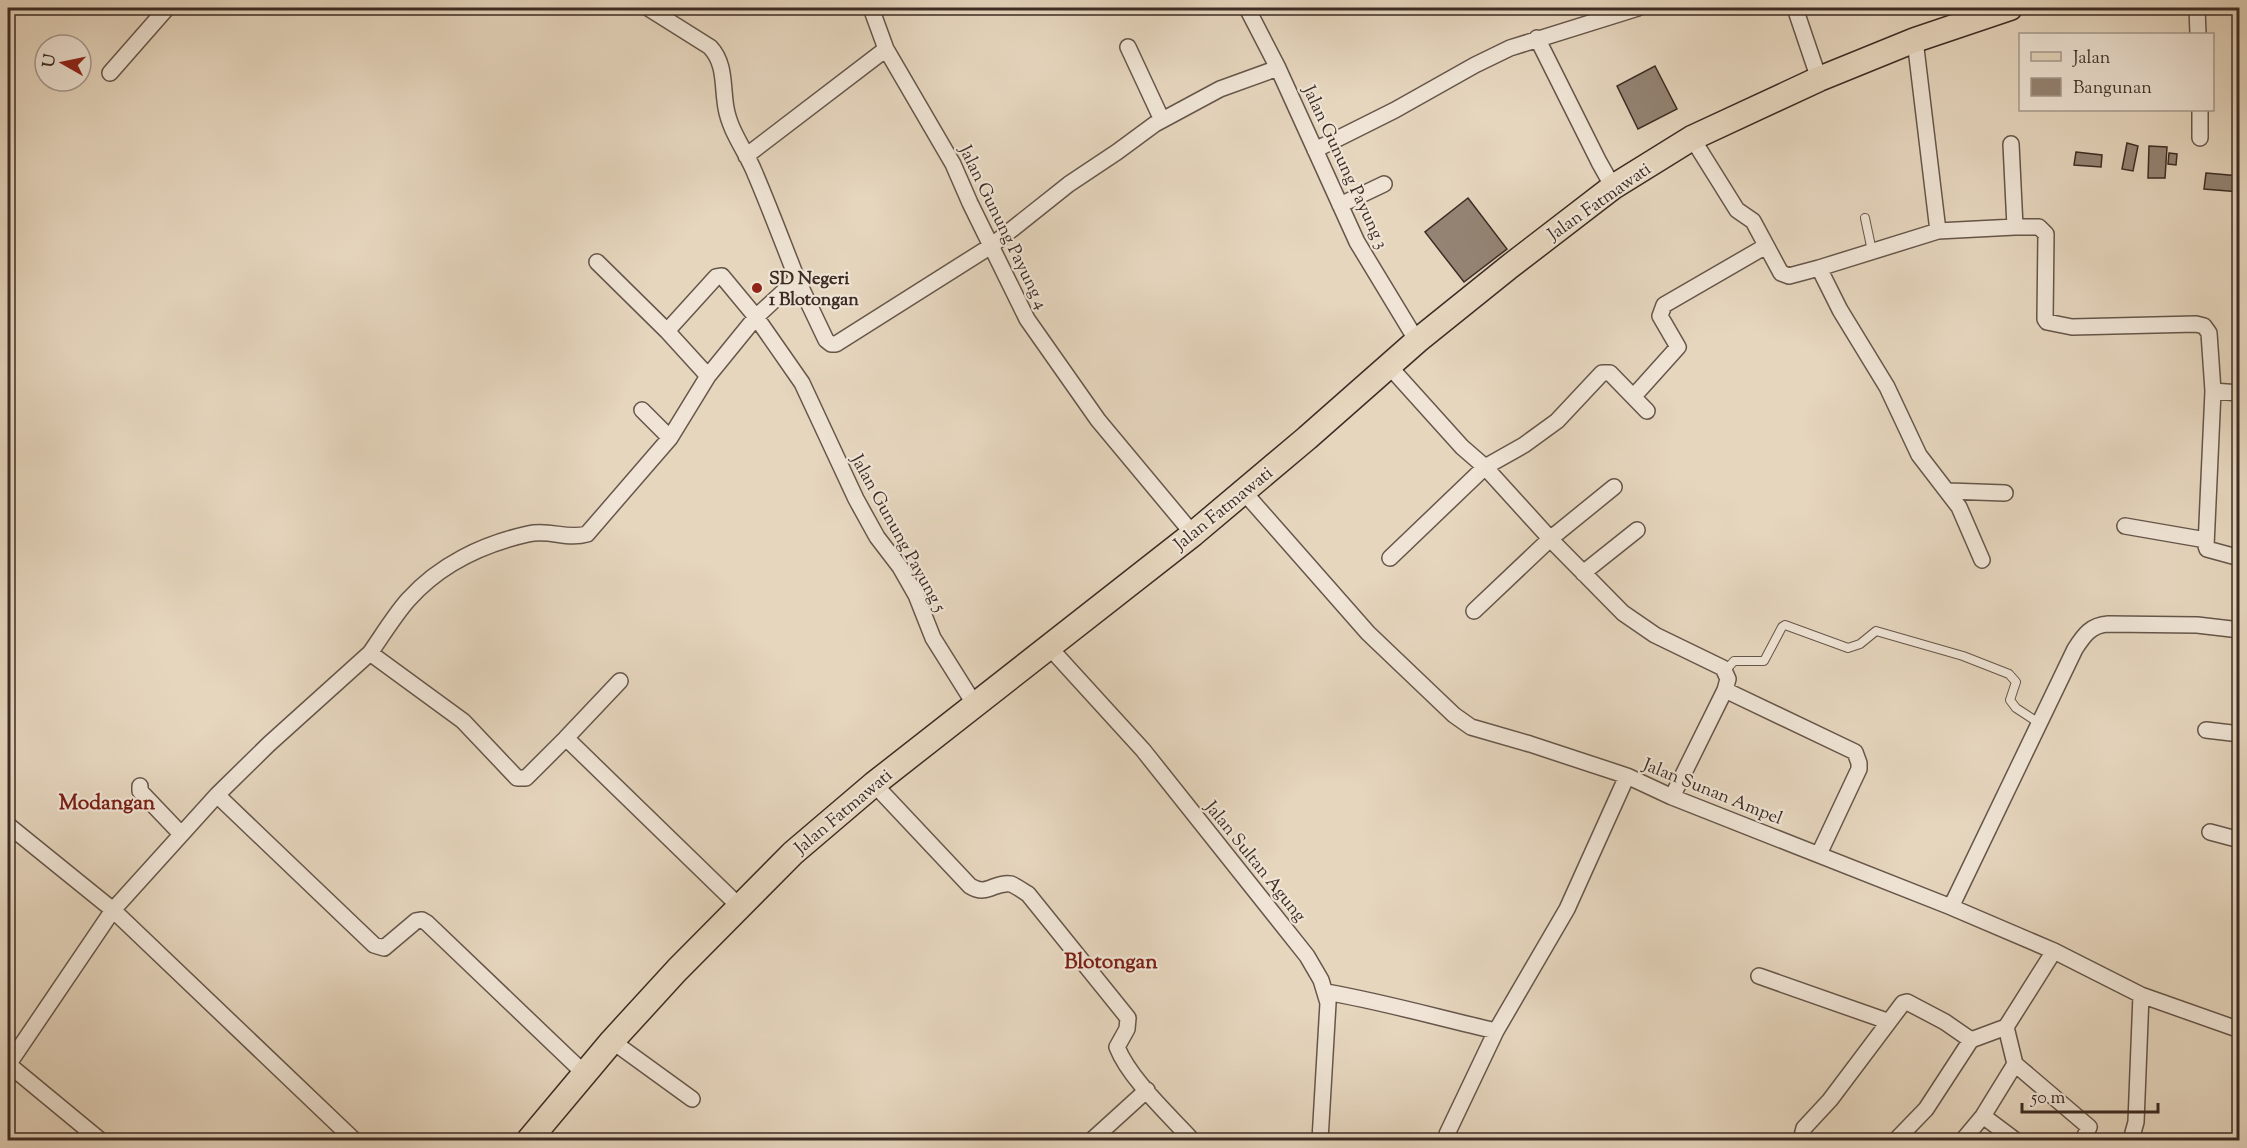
<svg xmlns="http://www.w3.org/2000/svg" width="2247" height="1148" font-family="'Sorts Mill Goudy',serif">
<style>
.building{fill:#948474;stroke:#3c2c24;stroke-width:1.5}
.lines{fill:none;stroke-linecap:round;stroke-linejoin:round}
.lane-casing{stroke:#66564a;stroke-width:10}
.street-casing{stroke:#66564a;stroke-width:18}
.primary-casing{stroke:#3c2c24;stroke-width:27}
.lane{stroke:#efe4d5;stroke-width:8}
.street{stroke:#efe4d5;stroke-width:15}
.primary{stroke:#e6d6be;stroke-width:24}
.poi-dot{fill:#8f2418;stroke:#efe4d5;stroke-width:2}
.labels{text-anchor:middle;stroke-width:4.5;stroke-linejoin:round;paint-order:stroke}
.street-label{font-size:18px;fill:#3c2c24;stroke:#efe4d5}
.poi-label{font-size:18px;font-weight:bold;fill:#3c2c24;stroke:#efe4d5;text-anchor:start}
.quarter-label{font-size:21px;font-weight:bold;fill:#7a1f14;stroke:#efe4d5}
</style>
<rect width="100%" height="100%" fill="#e6d6be"/>
<filter id="stains"><feTurbulence type="fractalNoise" baseFrequency=".00333" numOctaves="4"/><feColorMatrix values="0 0 0 0 .2 0 0 0 0 .09 0 0 0 0 .02 0 0 0 .5 -.17"/></filter>
<radialGradient id="worn" r=".72"><stop offset=".6" stop-color="#630" stop-opacity="0"/><stop offset="1" stop-color="#630" stop-opacity=".3"/></radialGradient>
<path class="building" d="M1655 66 1677 109 1638 129 1617 86Z
M2127 143 2138 146 2133 171 2122 169Z
M2149 146 2167 147 2165 178H2148Z
M2076 152 2102 155 2101 167 2074 165Z
M2169 153 2177 154 2176 165 2168 164Z
M2206 173 2240 176V192L2204 189Z
M1468 198 1507 249 1464 282 1425 232Z"/>
<g class="lines">
<defs>
<path id="lane" d="M1865 218 1872 251
M1725 671 1734 661H1764L1782 627 1785 625 1848 648 1860 644 1876 631 1963 656 2009 674 2016 682 2010 700 2016 708 2039 723"/>
<path id="street" d="M648 8 710 47C726 64 722 86 726 108 730 131 745 150 754 171 769 206 783 243 797 279
M871 8 886 49 953 164 970 203 1027 319 1098 420 1193 534
M1247 8 1278 68 1357 242 1417 341
M1795 8 1819 79
M2197 8 2198 34
M1537 38 1599 162 1613 187
M1915 40 1938 231 2015 227 2011 144
M1128 47 1162 120
M110 73 167 8
M2200 110V138
M1692 138 1737 210 1753 221 1781 273 1789 276 1819 268
M1315 150 1395 110 1475 65 1510 48 1638 8
M746 156 886 49
M1340 205 1384 184
M2015 227H2039L2046 234 2045 319 2047 322 2072 327 2196 324 2204 326 2209 333 2213 391 2240 393
M1938 231 1819 268 1840 310 1887 387 1919 455 1959 507 1982 560
M597 262 667 331
M1389 366 1462 447 1485 467 1555 544 1623 613 1655 635 1723 668 1728 679 1725 690 1855 752 1859 763V769L1819 854
M708 376 667 331 716 277 722 276 756 317 802 383 856 499 877 537 900 567 916 595 933 638 975 705
M2213 391 2206 546 2207 549 2240 558
M1634 396 1678 347 1660 316 1664 305 1766 246
M642 410 670 438 708 376 756 317 797 279 826 340 831 344H836L991 246 1069 184 1117 152 1155 124 1220 89 1278 68
M1243 491 1368 633 1454 715 1471 727 1530 744 1627 776 1672 797 1951 907 2054 951 2141 995 2240 1030
M1949 491 2005 493
M2125 526 2206 540
M1390 558 1485 467 1524 445 1557 421 1602 373H1610L1647 411
M1583 573 1637 530
M1474 611 1550 539 1614 487
M1050 648 1143 750 1307 956 1321 980 1328 1003 1320 1140
M370 653C382 636 394 616 408 600 439 565 483 544 528 534 550 529 567 540 587 534L670 438
M2206 730 2240 734
M566 738 620 681
M874 784 970 886C988 897 994 881 1011 884 1016 886 1023 891 1028 894L1128 1018 1127 1029 1117 1047C1129 1078 1169 1115 1192 1140
M140 786V791L181 834
M217 795 374 945 384 948 416 921 422 920 427 923 585 1074
M1672 797 1725 690
M8 825 113 910 354 1140
M2210 832 2240 840
M1951 907 2075 649C2084 635 2091 625 2108 624L2197 625 2240 630
M1759 976 1887 1021
M1326 992C1384 1002 1439 1018 1496 1031
M2006 1027 2015 1064 2089 1127 2083 1140
M612 1041 692 1099
M8 1064 100 1140
M8 1065 113 910 217 795 269 744 370 653 463 721 517 778H526L566 738 739 906
M1983 1116 2015 1140
M1092 1140 1147 1090
M1447 1140V1134L1496 1031 1567 909 1627 776
M1801 1140 1804 1128 1830 1100 1903 1003 1907 1002 1945 1022 1971 1040
M1896 1140 1926 1109 1971 1040 2006 1027 2054 951
M1963 1140 1983 1116 2015 1064
M2131 1140 2136 1122 2141 995"/>
<path id="primary" d="M529 1140 612 1041 677 970 793 853 874 784 1193 534 1307 438 1417 341 1509 267 1613 187 1692 138 1819 79 1915 40 2010 8"/>
</defs>
<use href="#lane" class="lane-casing"/>
<use href="#street" class="street-casing"/>
<use href="#primary" class="primary-casing"/>
<use href="#lane" class="lane"/>
<use href="#street" class="street"/>
<use href="#primary" class="primary"/>
</g>
<circle class="poi-dot" cx="757" cy="288" r="6"/>
<g class="labels">
<g class="street-label">
<text transform="translate(1346 167) rotate(65)" y="6">Jalan Gunung Payung 3</text>
<text transform="translate(1599 201) rotate(-35)" y="6">Jalan Fatmawati</text>
<text transform="translate(1004 227) rotate(64)" y="6">Jalan Gunung Payung 4</text>
<text transform="translate(1223 508) rotate(-39)" y="6">Jalan Fatmawati</text>
<text transform="translate(899 533) rotate(61)" y="6">Jalan Gunung Payung 5</text>
<text transform="translate(1713 791) rotate(22)" y="6">Jalan Sunan Ampel</text>
<text transform="translate(843 811) rotate(-40)" y="6">Jalan Fatmawati</text>
<text transform="translate(1256 861) rotate(51)" y="6">Jalan Sultan Agung</text>
</g>
<g class="poi-label">
<text x="769" y="284">SD Negeri<tspan x="769" dy="21">1 Blotongan</tspan></text>
</g>
<g class="quarter-label">
<text x="107" y="809">Modangan</text>
<text x="1111" y="968">Blotongan</text>
</g>
</g>
<rect width="2247" height="1148" fill="none" stroke="#e6d6be" stroke-width="30"/>
<rect x="9" y="9" width="2229" height="1130" fill="none" stroke="#3c2c24" stroke-width="3"/>
<rect x="15" y="15" width="2217" height="1118" fill="none" stroke="#3c2c24" stroke-width="1.5"/>
<rect x="2019" y="33" width="195" height="78" fill="#efe4d5" stroke="#a79a8e" stroke-width="1.5"/>
<rect x="2031" y="52" width="30" height="9" fill="#e6d6be" stroke="#a79a8e" stroke-width="1.5"/>
<text x="2073" y="63" font-size="18" fill="#3c2c24">Jalan</text>
<rect x="2031" y="78" width="30" height="18" fill="#948474" stroke="#a79a8e" stroke-width="1.5"/>
<text x="2073" y="93" font-size="18" fill="#3c2c24">Bangunan</text>
<g transform="translate(63 63) rotate(279)"><circle r="28" fill="#efe4d5" stroke="#a79a8e" stroke-width="1.5"/>
<path d="M0-4.5L10 22L0 15L-10 22Z" fill="#8f2418"/>
<text y="-9" font-size="16" font-weight="bold" text-anchor="middle" fill="#3c2c24">U</text>
</g>
<path d="M2022 1103v9h136v-9" fill="none" stroke="#3c2c24" stroke-width="3"/>
<text x="2031" y="1103" font-size="18" fill="#3c2c24" stroke="#efe4d5" stroke-width="4.5" paint-order="stroke">50 m</text>
<rect width="100%" height="100%" filter="url(#stains)"/>
<rect width="100%" height="100%" fill="url(#worn)"/>
</svg>
